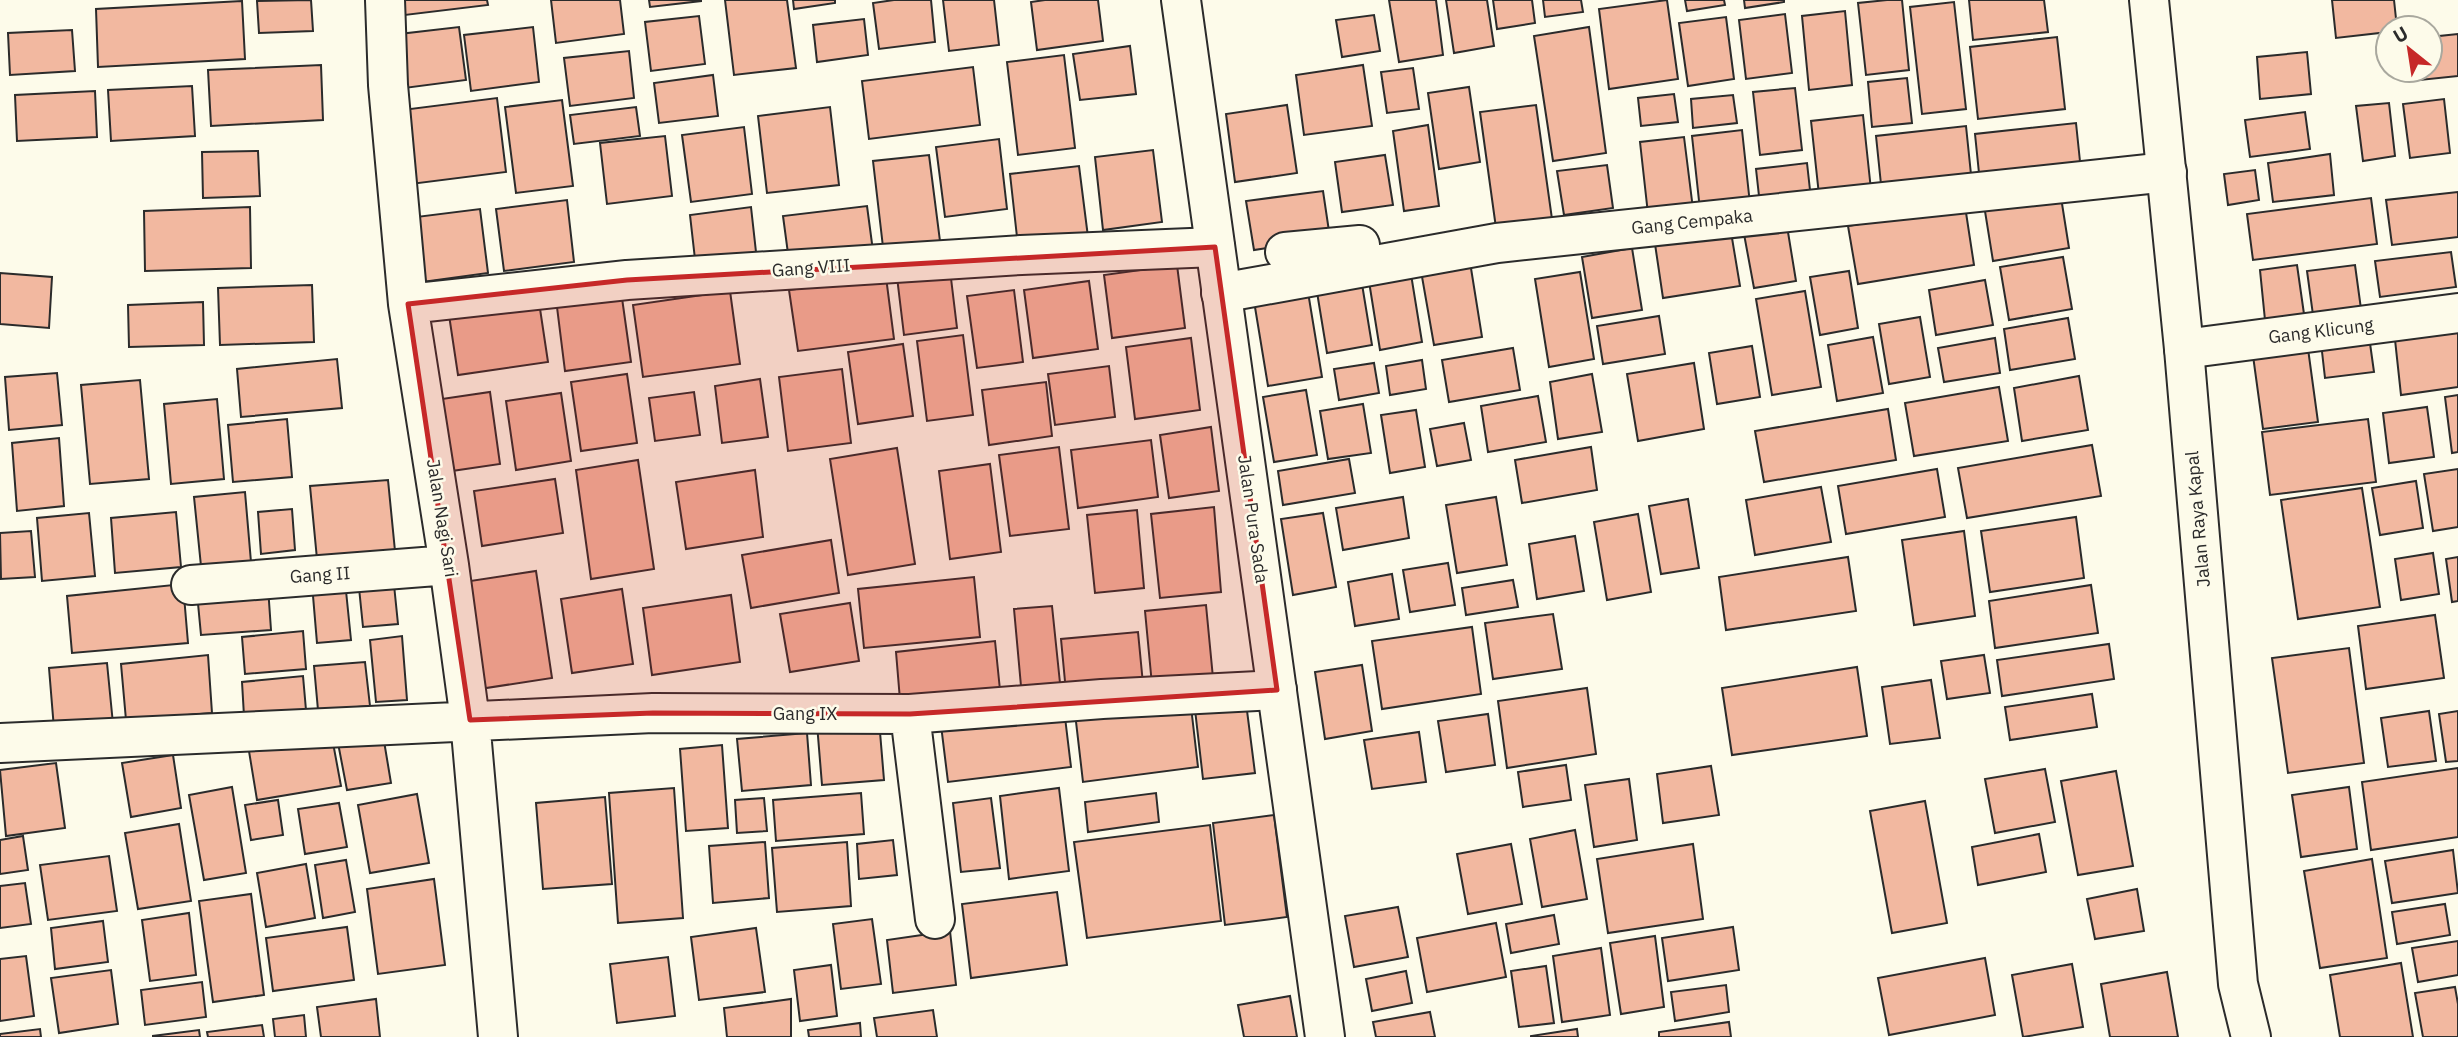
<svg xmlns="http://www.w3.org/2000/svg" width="2458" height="1037" font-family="'IBM Plex Sans',sans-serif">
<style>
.building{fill:#f2b8a0;stroke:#2b2b2b;stroke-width:2}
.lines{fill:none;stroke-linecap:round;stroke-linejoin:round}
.street-casing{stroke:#2b2b2b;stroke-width:42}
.secondary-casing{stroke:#2b2b2b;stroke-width:42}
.highway-casing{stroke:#2b2b2b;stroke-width:42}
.street{stroke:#fdfbea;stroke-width:38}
.secondary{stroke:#fdfbea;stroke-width:38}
.highway{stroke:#fdfbea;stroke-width:38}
.marked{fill:#c62828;fill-opacity:0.2;stroke:#c62828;stroke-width:5;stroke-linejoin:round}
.labels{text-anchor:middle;stroke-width:5;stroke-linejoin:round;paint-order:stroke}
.street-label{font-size:18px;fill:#2b2b2b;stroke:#fdfbea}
</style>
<rect width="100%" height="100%" fill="#fdfbea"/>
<path class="building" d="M311 0 313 31 259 33 257 1Z
M403 0H487L488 5 405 15Z
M551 0H620L624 34 556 43Z
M649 0H701V1L650 7Z
M725 0H787L796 68 734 75Z
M793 0H835V3L794 9Z
M894 0H931L935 42 879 49 873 3Z
M943 0H994L999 45 949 51Z
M1045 0H1098L1103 41 1037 50 1031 2Z
M1389 0H1436L1443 55 1399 62Z
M1446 0H1487L1494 46 1454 53Z
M1493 0H1532L1535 23 1497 29Z
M1543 0H1581L1583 12 1545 17Z
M1667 0 1678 79 1609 89 1599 9Z
M1685 0H1724L1725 5 1687 11Z
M1744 0H1784V2L1745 8Z
M1887 0H1902L1909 70 1866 75 1858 3Z
M1969 0H2044L2048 32 1973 40Z
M2332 0H2394L2397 28H2388V32L2336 38Z
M242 1 245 59 98 67 96 9Z
M1954 2 1966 109 1922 114 1910 7Z
M1845 11 1852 85 1809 90 1802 16Z
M1785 14 1792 73 1746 79 1739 20Z
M1374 15 1380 51 1342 57 1336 20Z
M699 16 705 64 651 71 645 22Z
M1726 17 1734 79 1688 86 1679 23Z
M864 19 868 55 817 62 813 25Z
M459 27 466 80 397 89 391 35Z
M533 27 539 82 471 91 464 35Z
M1589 27 1606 153 1553 161 1534 36Z
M72 30 75 71 10 75 8 33Z
M2458 34V76L2420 80 2419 70H2430V37Z
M2057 37 2065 109 1978 119 1970 47Z
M1130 46 1136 94 1080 100 1073 54Z
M629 51 634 98 570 106 564 58Z
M2307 52 2311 94 2260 99 2257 57Z
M1064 55 1075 148 1018 155 1007 62Z
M321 65 323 120 211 126 208 70Z
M1363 65 1372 126 1304 135 1296 75Z
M973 67 980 125 869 139 862 81Z
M1413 68 1419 109 1387 113 1381 72Z
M713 75 718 116 659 123 654 83Z
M1907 78 1912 123 1872 127 1868 82Z
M192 86 195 136 111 141 108 90Z
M1469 87 1480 162 1439 169 1428 93Z
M1795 88 1802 150 1760 155 1753 92Z
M95 91 97 137 17 141 15 95Z
M1674 94 1678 122 1641 126 1638 98Z
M1733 95 1737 123 1693 128 1691 99Z
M497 98 506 172 411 184 402 110Z
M2444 99 2450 153 2410 158 2403 104Z
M562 100 573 186 516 193 505 107Z
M2389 103 2395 156 2363 161 2356 106Z
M1287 105 1297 173 1235 182 1226 114Z
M1536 105 1552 219 1496 228 1480 112Z
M636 107 640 136 574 144 570 115Z
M830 107 839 185 767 193 758 116Z
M2305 112 2310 149 2250 157 2245 120Z
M1863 115 1871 190 1819 195 1811 121Z
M2076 123 2081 171 1980 183 1975 134Z
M1428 125 1439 206 1404 211 1393 131Z
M1966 126 1972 184 1882 194 1876 136Z
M744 127 752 194 691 202 682 135Z
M1742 130 1750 204 1700 210 1692 136Z
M665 136 672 196 607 204 600 143Z
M1684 137 1693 209 1648 214 1640 142Z
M999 139 1007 209 945 217 936 147Z
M1153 150 1162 222 1103 230 1095 157Z
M258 151 260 196 203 198 202 152Z
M2330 154 2334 195 2273 202 2268 163Z
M929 155 940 241 883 247 873 161Z
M1385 155 1393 205 1342 212 1335 162Z
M1807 163 1811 199 1760 205 1756 169Z
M1607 165 1613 208 1564 215 1557 171Z
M1079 166 1088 237 1018 246 1010 174Z
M2255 170 2259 200 2228 205 2224 174Z
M1323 191 1330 238 1254 250 1246 201Z
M2060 191 2069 248 1993 261 1984 205Z
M2458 192V237L2392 245 2386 200Z
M2371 198 2377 244 2253 260 2247 214Z
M567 200 574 262 504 271 496 209Z
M867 206 873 251 789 261 783 216Z
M1965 206 1974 265 1858 284 1848 226Z
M250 207 251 268 145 271 144 211Z
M751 207 757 261 696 268 690 215Z
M480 209 488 273 415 283 408 218Z
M1787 226 1796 281 1754 288 1744 234Z
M1731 232 1740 286 1663 298 1655 244Z
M1632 248 1642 310 1592 318 1582 257Z
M2451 252 2456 287 2380 297 2375 261Z
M2063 257 2072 309 2009 320 2000 267Z
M1409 262 1422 342 1380 350 1367 269Z
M1470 262 1482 337 1434 345 1421 271Z
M1177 265 1185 328 1112 338 1104 275Z
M2297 265 2304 314 2265 320 2260 270Z
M2355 265 2361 309 2313 315 2307 271Z
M950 270 957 328 904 335 897 277Z
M1849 271 1858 328 1820 335 1810 277Z
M1580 272 1594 359 1549 367 1535 279Z
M0 273 52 277 49 328 0 324Z
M886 277 894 339 798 351 789 290Z
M1361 278 1372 345 1327 353 1316 286Z
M1985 280 1993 325 1936 335 1929 290Z
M1089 281 1098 349 1033 358 1024 290Z
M312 285 314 342 220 345 218 288Z
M1307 286 1322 377 1268 386 1253 295Z
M1014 290 1023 362 977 368 967 296Z
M730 291 740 364 643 377 633 305Z
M1805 291 1821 387 1772 395 1756 299Z
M622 298 631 362 565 371 557 307Z
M203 302 204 345 129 347 128 305Z
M539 302 548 362 458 375 449 315Z
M2458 313V387L2401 395 2393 321Z
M1659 316 1665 354 1603 364 1597 326Z
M1920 317 1930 377 1889 384 1879 324Z
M2068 318 2075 359 2010 370 2004 329Z
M2368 329 2374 372 2325 378 2320 334Z
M2306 334 2318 422 2263 429 2251 341Z
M963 335 973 415 927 421 917 341Z
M1873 337 1883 393 1837 401 1828 345Z
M1191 338 1200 410 1135 419 1126 347Z
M1995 338 2000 373 1944 382 1938 348Z
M903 344 913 416 858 424 848 352Z
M1752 346 1760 397 1717 404 1709 353Z
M1513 348 1520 390 1449 402 1442 360Z
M337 359 342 408 241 417 237 369Z
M1422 360 1426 389 1390 395 1386 366Z
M1374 363 1379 393 1339 400 1334 369Z
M1694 363 1704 429 1638 441 1627 374Z
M1109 366 1115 417 1055 425 1048 374Z
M842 369 851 443 788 451 779 377Z
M57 373 62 425 9 430 5 377Z
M627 374 637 443 581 451 571 382Z
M1592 374 1602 432 1558 439 1550 382Z
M2079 376 2088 430 2022 441 2014 388Z
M760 379 768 437 722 443 715 386Z
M140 380 149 479 90 484 81 385Z
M1046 382 1052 436 989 445 982 390Z
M1999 387 2008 441 1914 456 1905 403Z
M1306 390 1317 455 1274 462 1263 397Z
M490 392 500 464 438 473 428 401Z
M694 392 700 435 655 441 649 398Z
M561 393 571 461 516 470 506 401Z
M2458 395V452L2452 453 2445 397Z
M1538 396 1546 442 1488 452 1481 406Z
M217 399 224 479 171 484 164 404Z
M1363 404 1371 453 1328 459 1320 411Z
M2427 407 2434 457 2389 463 2383 413Z
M1888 409 1896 460 1764 482 1755 431Z
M1416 410 1425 467 1390 473 1381 415Z
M287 419 292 477 233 482 228 425Z
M2368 419 2376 482 2270 495 2262 432Z
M1464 423 1471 460 1437 466 1430 429Z
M1211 427 1219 491 1169 498 1160 435Z
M59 438 64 506 17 511 12 443Z
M1151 440 1158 497 1078 508 1071 450Z
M2092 445 2101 496 1967 518 1958 468Z
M1059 447 1069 529 1010 536 999 455Z
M1591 447 1597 490 1522 503 1515 460Z
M897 448 915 564 848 575 830 459Z
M1349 459 1355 493 1283 505 1278 471Z
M638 460 654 569 591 579 576 470Z
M990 464 1001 552 950 559 939 471Z
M1937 469 1945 517 1846 534 1838 486Z
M2458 469V527L2433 531 2424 474Z
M755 470 763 537 686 549 676 482Z
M555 479 563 533 482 546 474 491Z
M388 480 395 551 317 559 310 486Z
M2416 481 2423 528 2380 535 2372 488Z
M1821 487 1831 542 1755 555 1746 500Z
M2362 488 2380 607 2298 619 2281 500Z
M245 492 251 562 201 566 194 497Z
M1403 497 1409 538 1343 550 1336 508Z
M1496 497 1507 565 1457 573 1446 505Z
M1688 499 1699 568 1661 574 1649 506Z
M1214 507 1221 592 1160 598 1151 514Z
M292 509 295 550 261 554 258 512Z
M1137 510 1144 588 1095 593 1087 515Z
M176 512 181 567 115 573 111 518Z
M89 513 95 576 42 581 37 518Z
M1323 513 1336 587 1293 595 1281 519Z
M1638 514 1651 592 1607 600 1594 522Z
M2076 517 2084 578 1990 592 1981 531Z
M31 531 35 577 1 579 0 533Z
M1964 531 1975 616 1914 625 1902 540Z
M1575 536 1584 591 1537 599 1529 544Z
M831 540 839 593 751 608 742 555Z
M2433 553 2439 594 2401 600 2395 559Z
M1848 557 1856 611 1726 630 1719 577Z
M2458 557V601L2452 602 2446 559Z
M1448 563 1455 605 1410 612 1403 570Z
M536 571 552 678 473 690 457 583Z
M1392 574 1399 619 1355 626 1348 582Z
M393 575 398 624 363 627 358 578Z
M974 577 980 637 864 648 858 589Z
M1513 580 1518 607 1466 615 1462 588Z
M345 581 351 640 317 643 312 584Z
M183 584 188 643 72 653 67 596Z
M2091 585 2098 633 1995 648 1989 601Z
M268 587 271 630 201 635 197 593Z
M622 589 633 664 572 673 561 599Z
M731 595 740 662 652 675 643 608Z
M850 603 859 661 790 672 780 614Z
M1206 605 1213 678 1152 685 1145 611Z
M1052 606 1060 683 1021 686 1014 609Z
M1553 614 1562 669 1493 679 1485 623Z
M2435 615 2444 678 2366 689 2358 626Z
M1472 627 1481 694 1382 709 1372 641Z
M303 631 306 669 245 674 242 637Z
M1138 632 1143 684 1066 692 1061 639Z
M402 636 407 700 376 702 370 640Z
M995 641 1000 690 900 700 896 652Z
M2109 644 2114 679 2002 696 1997 660Z
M2349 648 2364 763 2288 773 2272 658Z
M208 655 212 713 126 720 121 664Z
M1984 655 1990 693 1947 699 1941 661Z
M365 662 370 706 318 710 314 666Z
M107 663 113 724 54 729 49 668Z
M1362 665 1372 731 1325 739 1315 672Z
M1857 667 1867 736 1732 755 1722 688Z
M303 676 306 710 244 716 242 682Z
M1931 680 1940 738 1890 744 1882 687Z
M1587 688 1596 754 1507 768 1498 701Z
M2092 694 2097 727 2010 740 2005 707Z
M1245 695 1255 773 1203 779 1194 701Z
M1190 698 1198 767 1083 782 1075 713Z
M1064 709 1071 767 948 782 941 725Z
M2429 711 2436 761 2388 767 2381 718Z
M2458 711V761L2446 762 2439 714Z
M1488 714 1495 765 1446 772 1438 721Z
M879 720 884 780 822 785 817 724Z
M331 732 341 786 257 800 248 745Z
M1419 732 1426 782 1372 789 1364 740Z
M807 733 811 785 742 791 737 739Z
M383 735 391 783 347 790 338 743Z
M722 745 728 828 686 831 680 749Z
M173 755 181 808 131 817 122 763Z
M56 763 65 828 6 836 0 770Z
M1566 765 1571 800 1523 807 1518 772Z
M1711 766 1719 815 1663 823 1657 774Z
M2458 768V837L2371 850 2362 782Z
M2045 769 2055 822 1995 833 1985 779Z
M2116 771 2133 866 2078 875 2061 781Z
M1629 779 1637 840 1594 847 1585 785Z
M232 787 246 873 204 880 189 795Z
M2349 787 2357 849 2301 857 2292 795Z
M674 788 683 918 618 923 609 793Z
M1059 788 1069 871 1009 879 1000 796Z
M861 793 864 834 776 841 773 800Z
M1156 793 1159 822 1088 832 1085 802Z
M417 794 429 863 370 873 358 805Z
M605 797 612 884 543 889 536 803Z
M764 798 767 831 737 833 735 800Z
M991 798 1000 868 961 872 953 803Z
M278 800 283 835 251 840 245 805Z
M1925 801 1947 923 1892 933 1870 811Z
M339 803 347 847 305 854 298 809Z
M1274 815 1287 917 1225 925 1213 823Z
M179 824 191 901 138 909 125 833Z
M1210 825 1221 921 1087 938 1074 842Z
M1575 830 1587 899 1542 907 1530 839Z
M2039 834 2046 872 1978 885 1972 847Z
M23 836 28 870 0 874V840Z
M893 840 897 875 859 879 857 844Z
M765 842 769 898 713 903 709 846Z
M847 842 851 906 777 912 772 848Z
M1511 844 1522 904 1468 914 1457 854Z
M1693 844 1703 919 1608 933 1597 859Z
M2453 850 2458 893 2392 903 2385 861Z
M109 856 117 911 48 920 40 865Z
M2372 859 2387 958 2320 968 2304 871Z
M346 860 355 912 323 918 315 865Z
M306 864 315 918 266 927 257 873Z
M434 879 445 965 378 974 367 889Z
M25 883 31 924 0 928V886Z
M2137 889 2144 931 2095 939 2087 899Z
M1057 892 1067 965 971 978 962 904Z
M251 894 264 995 213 1002 199 901Z
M2445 904 2450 935 2397 944 2392 912Z
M1398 907 1408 957 1354 967 1345 916Z
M189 913 196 975 150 981 142 920Z
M1554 915 1559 944 1511 953 1506 924Z
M872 919 881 984 841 989 833 924Z
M103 921 108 962 55 969 51 928Z
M1496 923 1506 977 1427 992 1417 938Z
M347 927 354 980 273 991 266 938Z
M1733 927 1739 970 1668 981 1662 938Z
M756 928 765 992 699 1000 691 937Z
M950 931 956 985 893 993 887 940Z
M1655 936 1664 1007 1621 1014 1610 943Z
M2458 941V975L2418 982 2412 948Z
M1601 948 1610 1015 1562 1022 1553 956Z
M26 956 34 1016 0 1021V959Z
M668 957 675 1016 617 1023 610 964Z
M1985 958 1995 1015 1889 1035 1878 978Z
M2401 963 2413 1037H2340L2330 975Z
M2072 964 2083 1027 2023 1037 2012 975Z
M831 965 837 1016 800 1021 794 970Z
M1546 966 1554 1023 1519 1027 1511 971Z
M111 970 118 1024 59 1033 51 978Z
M1406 971 1412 1003 1372 1011 1366 979Z
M2167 972 2178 1037H2110L2101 984Z
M202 982 206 1017 145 1025 141 990Z
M1726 985 1729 1012 1675 1021 1671 992Z
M2455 987 2458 1004V1037H2423L2415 993Z
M1290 996 1297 1037H1244L1238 1005Z
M376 999 380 1037H321L317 1007Z
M791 999V1037H727L724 1008Z
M933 1010 937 1037H877L874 1018Z
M1430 1012 1435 1037H1376L1373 1022Z
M304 1015 306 1037H275L273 1019Z
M1729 1022 1731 1037H1659V1032Z
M860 1023 861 1037H809L808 1030Z
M262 1025 264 1037H208L207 1032Z
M40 1029 41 1037H0V1034Z
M1577 1029 1578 1037H1531V1036Z
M199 1030 200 1037H153V1036Z"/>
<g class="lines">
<defs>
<path id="street" d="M385 0 388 85 408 304 449 565 470 720 498 1037
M1285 252 1360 245
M1221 293 1497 243 2167 172
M408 304 627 280 1021 255 1215 247
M2184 349 2458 313
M191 585 449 565
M910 714 935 919
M0 743 653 713 910 714 1102 699 1277 690"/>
<path id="secondary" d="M1181 0 1325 1037"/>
<path id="highway" d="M2149 0 2184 349 2238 984 2251 1037"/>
</defs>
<use href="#street" class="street-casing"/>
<use href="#secondary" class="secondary-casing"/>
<use href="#highway" class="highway-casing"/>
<use href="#street" class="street"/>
<use href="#secondary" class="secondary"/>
<use href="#highway" class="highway"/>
</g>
<path class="marked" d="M1215 247 1277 690 910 714 653 713 470 720 408 304 627 280Z"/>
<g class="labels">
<g class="street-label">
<text transform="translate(1692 222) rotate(-6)" y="6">Gang Cempaka</text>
<text transform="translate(811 268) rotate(-4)" y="6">Gang VIII</text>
<text transform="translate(2321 331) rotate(-7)" y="6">Gang Klicung</text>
<text transform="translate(442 518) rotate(81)" y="6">Jalan Nagi Sari</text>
<text transform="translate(1253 519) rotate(82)" y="6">Jalan Pura Sada</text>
<text transform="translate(2198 519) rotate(-95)" y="6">Jalan Raya Kapal</text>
<text transform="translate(320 575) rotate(-4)" y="6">Gang II</text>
<text x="805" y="720">Gang IX</text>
</g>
</g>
<g transform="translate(2409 49) rotate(330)"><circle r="33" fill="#fdfbea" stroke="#a9a89e" stroke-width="2"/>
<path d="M0-5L12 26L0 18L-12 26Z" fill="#c62828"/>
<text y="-10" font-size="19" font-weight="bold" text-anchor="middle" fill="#2b2b2b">U</text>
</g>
</svg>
